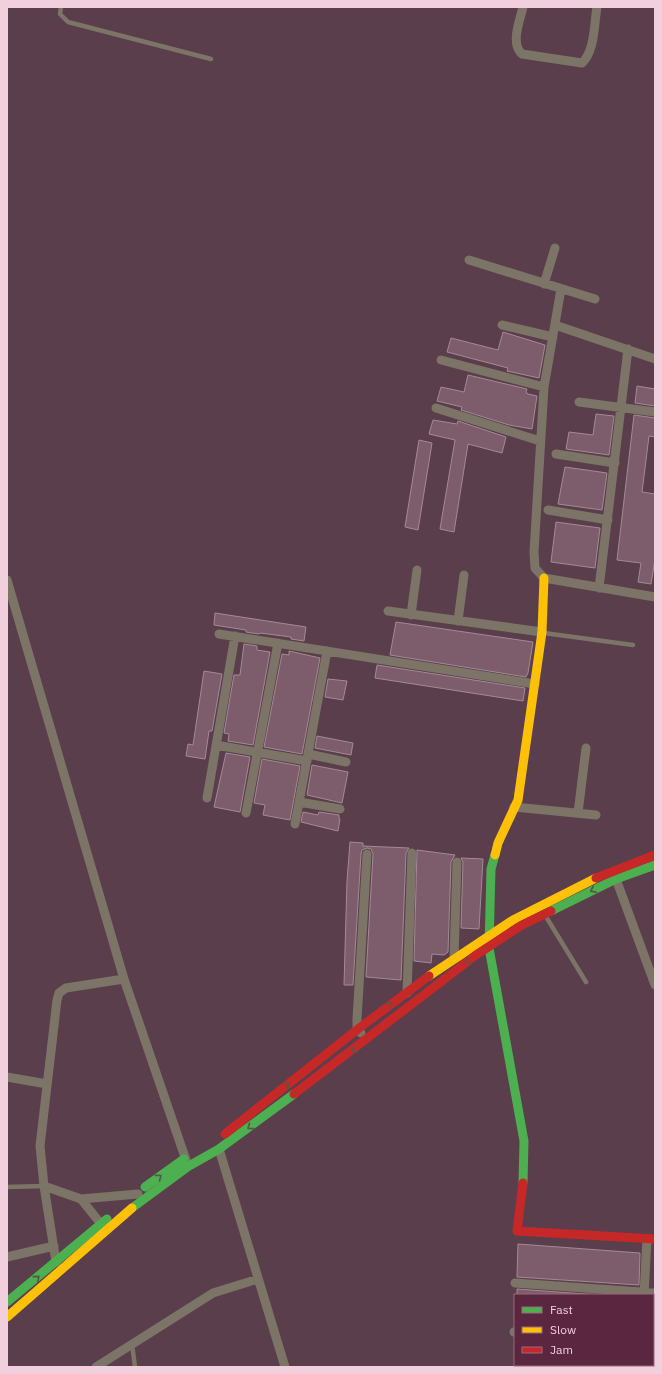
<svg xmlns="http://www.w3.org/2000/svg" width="662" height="1374" font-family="'IBM Plex Sans',sans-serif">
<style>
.building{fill:#7d5d6c;stroke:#a38a96}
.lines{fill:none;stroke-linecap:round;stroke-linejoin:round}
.lane{stroke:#7c7467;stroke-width:4.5}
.street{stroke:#7c7467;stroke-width:9}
.fast{stroke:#4caf50;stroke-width:9}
.slow{stroke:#ffc107;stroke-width:9}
.jam{stroke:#c62828;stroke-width:9}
.oneway{stroke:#565746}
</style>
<rect width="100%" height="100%" fill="#5a3e4c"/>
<path class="building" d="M503 332 545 345 539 378 507 371 508 368 447 352 451 338 498 350Z
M468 375 527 389 526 392 528 394 537 396 532 429 509 425 461 410 462 407 437 401 441 387 464 392Z
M637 386 655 389V406L635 403Z
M596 414 614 416 609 455 566 449 569 432 593 435Z
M634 415 655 418V437L649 436 642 492 655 494V559L651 584 638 582 641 563 617 560Z
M433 420 457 424 458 421 506 437 502 453 468 444 454 532 440 529 455 440 429 434Z
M419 440 432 443 418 530 405 527Z
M565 467 607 473 602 510 558 504Z
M556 522 600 528 595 568 551 562Z
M215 613 306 627 304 641 291 639V637L260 633 259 634 246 632V630L214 625Z
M396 622 533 642 528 673 526 677 390 655Z
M244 644 257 646V650L270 652 253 745 228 741 229 734 224 733 234 675H240Z
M289 651 320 658 302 754 264 747 282 654 289 655Z
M377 665 525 688 523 701 375 678Z
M204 671 222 674 212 731H209L205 759 186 756 188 744 193 745Z
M328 679 347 681 343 700 325 697Z
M317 736 353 743 351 755 315 748Z
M226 753 250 757 240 812 214 807Z
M262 759 300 766 290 820 263 815 265 805 254 803Z
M312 765 348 772 342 803 307 795Z
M303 812 318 815 319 812 339 815V819H340L338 831 301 822Z
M350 842 363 843V846L409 848 406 853 401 980 366 977 373 854 371 849 367 848 362 850 361 854 353 985H344L347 881Z
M417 850 455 855 451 862 448 952 444 955 432 954 431 963 414 961Z
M461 858 483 859 479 929 461 928 463 862Z
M518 1244 640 1253 639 1285 517 1277Z
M517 1289 599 1295H517Z"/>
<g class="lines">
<path class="lane" d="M61 7 60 14 68 22 211 59
M544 633 633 645
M545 915 586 982
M7 1187 44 1186
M132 1344 135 1367"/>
<path class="street" d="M523 7C520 20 510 44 522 54L582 63C595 51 594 24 597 7
M469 260 595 299
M544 284 555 248
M561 289 544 387 534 552 535 568 544 578 655 597
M502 325 553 337
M555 325 655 359
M441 360 544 387
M579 402 655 412
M436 408 540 441
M556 454 615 463
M548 510 608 520
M7 580 124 979 187 1163
M599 588 628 349
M388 611 542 632
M411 615 417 570
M458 621 464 575
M219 634 535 684
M216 745 307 761
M308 754 346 762
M207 798 235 636
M299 802 340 809
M514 807 596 815
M246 813 278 643
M578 813 586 748
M295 824 327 651
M616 879 655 985
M454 958 457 862
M407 993 412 853
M361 1033 357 1028V1019L367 854
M7 1077 47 1084
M219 1149 285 1367
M44 1186 81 1199 138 1194
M81 1199 101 1224
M7 1257 54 1246
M56 1262 44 1186 40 1146 57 1000 59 993 66 988 124 979
M515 1283 655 1293
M644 1295 647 1239
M514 1332H515
M653 1339H655
M96 1367 213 1293 258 1279
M640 1367V1365"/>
<path class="fast" d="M495 855 491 869 489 948 524 1141 523 1183
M551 911 616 879 655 865
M145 1187 184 1159
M132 1208 189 1166 219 1149 294 1094
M7 1302 107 1219"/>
<path class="slow" d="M495 855 498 843 518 800 542 632 544 578
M429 976 513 920 596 878
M7 1317 132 1208"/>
<path class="jam" d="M596 878 655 855
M294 1094 476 955 522 925 551 911
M225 1134 358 1029 429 976
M523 1183 517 1231 655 1239"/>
</g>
<defs><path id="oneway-chevron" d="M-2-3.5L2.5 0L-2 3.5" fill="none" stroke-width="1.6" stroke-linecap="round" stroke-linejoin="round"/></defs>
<g class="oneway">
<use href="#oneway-chevron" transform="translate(593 890) rotate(154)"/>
<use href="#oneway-chevron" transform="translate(468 961) rotate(143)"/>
<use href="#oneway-chevron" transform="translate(390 1005) rotate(-37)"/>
<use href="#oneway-chevron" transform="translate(354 1050) rotate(143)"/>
<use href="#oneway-chevron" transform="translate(287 1085) rotate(-38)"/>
<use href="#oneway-chevron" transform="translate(250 1127) rotate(144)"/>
<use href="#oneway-chevron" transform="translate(159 1177) rotate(-37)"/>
<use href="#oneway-chevron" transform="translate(37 1278) rotate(-40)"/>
</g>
<rect width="662" height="1374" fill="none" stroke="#f1cfdc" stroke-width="16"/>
<rect x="514" y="1294" width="140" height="72" fill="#5b2740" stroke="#976a7e"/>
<rect x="522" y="1307" width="20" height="6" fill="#4caf50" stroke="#976a7e"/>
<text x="550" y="1314" font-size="12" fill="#f1cfdc">Fast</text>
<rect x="522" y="1327" width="20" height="6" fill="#ffc107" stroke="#976a7e"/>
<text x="550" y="1334" font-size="12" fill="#f1cfdc">Slow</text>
<rect x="522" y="1347" width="20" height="6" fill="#c62828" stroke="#976a7e"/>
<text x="550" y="1354" font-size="12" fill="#f1cfdc">Jam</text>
</svg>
